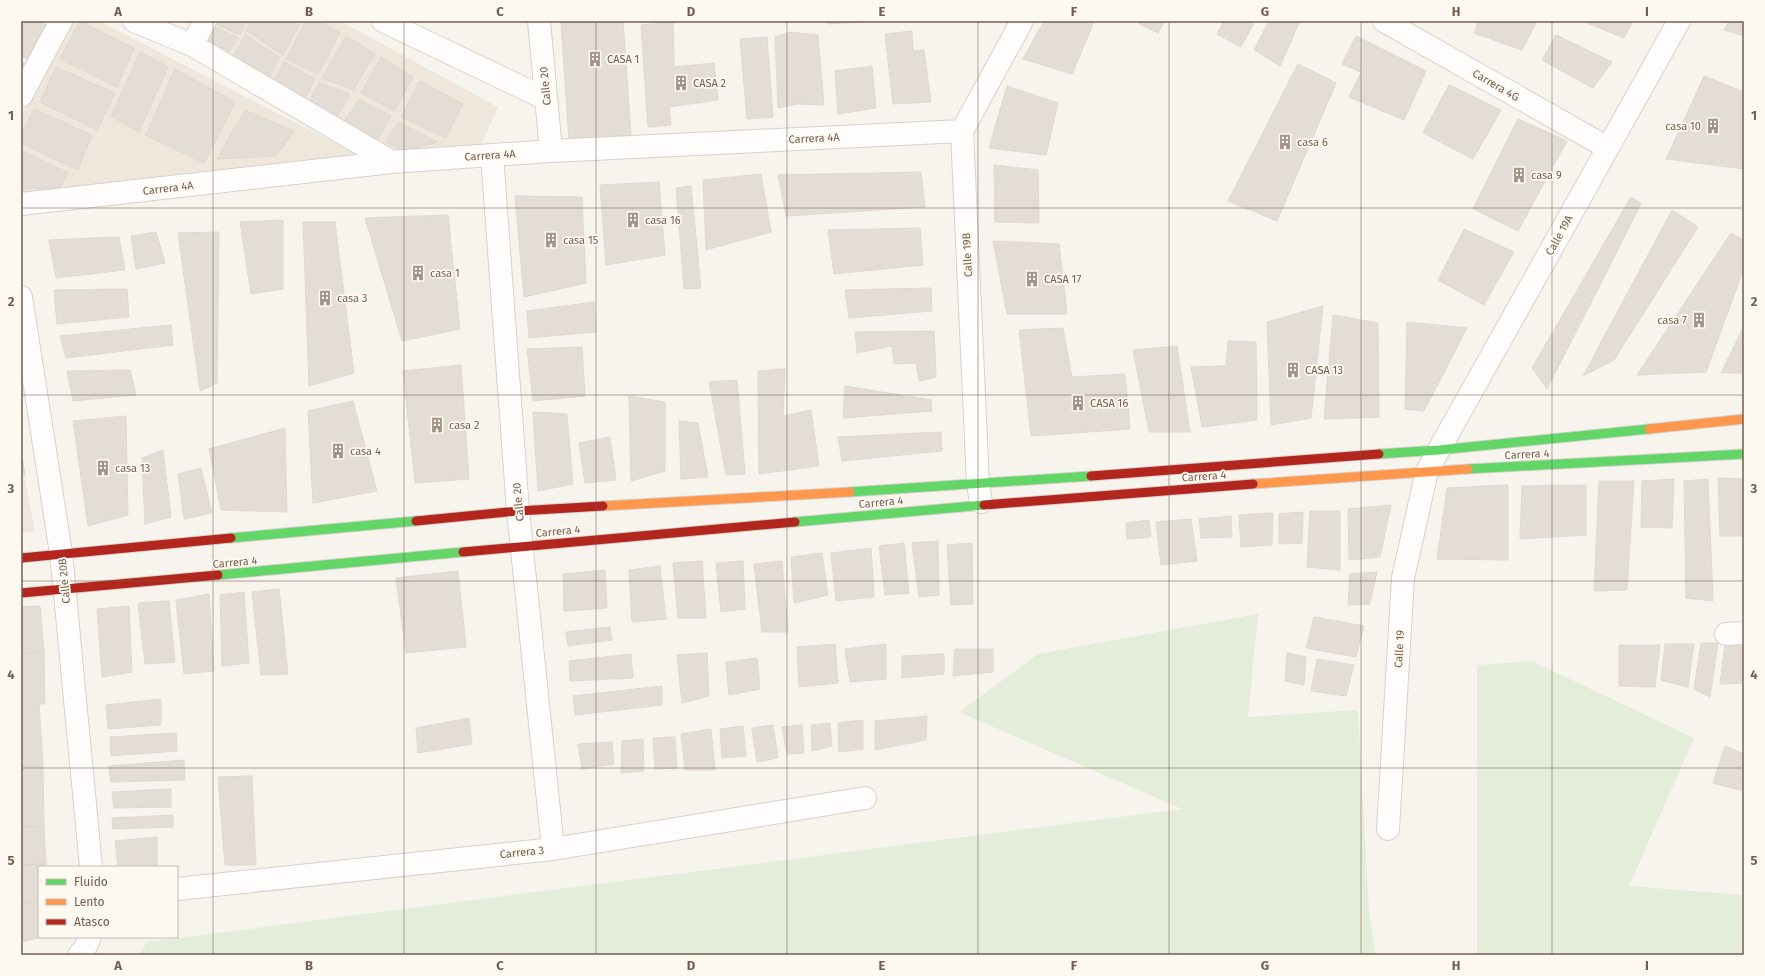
<svg xmlns="http://www.w3.org/2000/svg" width="1765" height="976" font-family="'Fira Sans',sans-serif">
<style>
.residential{fill:#efe7dc}
.green{fill:#e4edda}
.building{fill:#e3ddd5;stroke:#dfd8d0}
.lines{fill:none;stroke-linecap:round;stroke-linejoin:round}
.street-casing{stroke:#d6d1cc;stroke-width:24}
.fast-casing{stroke:#d7d1cc;stroke-width:11}
.slow-casing{stroke:#d7d1cc;stroke-width:11}
.jam-casing{stroke:#d7d1cc;stroke-width:11}
.street{stroke:#fefdfc;stroke-width:22}
.fast{stroke:#63d668;stroke-width:9}
.slow{stroke:#ff974d;stroke-width:9}
.jam{stroke:#b3261e;stroke-width:9}
.grid{fill:none;stroke:#745d4f;stroke-width:1;stroke-opacity:0.55}
.labels{text-anchor:middle;stroke-width:3.5;stroke-linejoin:round;paint-order:stroke}
.poi-label{font-size:11px;fill:#745d4f;stroke:#fef9f0;text-anchor:start}
.street-label{font-size:11px;fill:#745d4f;stroke:#fef9f0}
.neatline{fill:none;stroke:#745d4f;stroke-width:1.5}
.grid-label{font-size:13px;text-anchor:middle;font-weight:bold;fill:#745d4f}
</style>
<rect width="100%" height="100%" fill="#f7f4ee"/>
<path class="residential" d="M71 21H99L359 155 21 196V116Z
M214 21H340L498 107 479 150 395 157 200 45Z
M21 479H25L35 531 21 533Z"/>
<path class="green" d="M1258 614 1248 717 1358 710 1369 912 1376 955H139L147 942 1182 809 959 712 1038 654Z
M1532 661 1694 738 1629 886 1744 895V955H1477V665Z"/>
<path class="building" d="M21 21H39L46 25 29 60 21 56Z
M80 21 134 48 117 87 60 59Z
M218 21H246L240 35 216 24Z
M251 21H301L283 55 246 30Z
M306 21H319L340 33 318 74 286 59Z
M580 21H623L631 135 569 140 561 23Z
M827 21H879L828 24Z
M1044 21 1094 22 1072 74 1023 59Z
M1139 21H1165L1158 33 1138 23Z
M1224 21H1255L1241 47 1217 34Z
M1269 21H1295L1299 23 1280 66 1254 50Z
M1479 21H1537L1522 50 1474 33Z
M1582 21H1633L1624 38Z
M1729 21H1744V36L1724 30Z
M673 22 674 67 714 63 718 100 669 107 671 125 648 127 641 25Z
M213 26 238 38 226 57 204 44Z
M912 31 913 51 924 50 931 102 893 104 885 34Z
M790 32 818 35 824 105 797 104 778 108 775 37Z
M245 35 280 58 268 79 232 59Z
M1556 35 1612 62 1593 88 1542 60Z
M346 36 375 54 353 90 322 78Z
M1356 36 1426 71 1404 120 1349 97 1361 72 1342 64Z
M767 37 773 117 747 119 740 39Z
M140 52 168 67 139 132 111 116Z
M381 57 413 77 394 111 361 93Z
M21 61 27 65 21 77Z
M284 62 315 79 304 100 274 82Z
M1298 64 1336 83 1277 221 1228 201Z
M872 66 876 108 838 114 835 71Z
M56 67 115 93 97 130 40 102Z
M175 69 235 102 204 163 146 135Z
M1704 76 1744 92V169L1666 159Z
M420 81 463 104 446 138 401 117Z
M319 83 350 94 337 117 309 101Z
M1449 85 1501 110 1473 159 1423 133Z
M1007 86 1058 103 1046 155 989 148Z
M359 99 391 116 377 141 344 122Z
M34 109 92 135 78 170 21 143V135Z
M245 110 294 131 276 156 217 159Z
M1518 119 1567 141 1518 231 1473 209Z
M398 122 438 142 404 152 386 142Z
M21 150 68 173 59 188 21 189Z
M994 165 1038 170 1039 223 995 222Z
M921 172 925 207 786 216 778 175Z
M761 174 771 232 706 250 703 180Z
M659 182 665 255 606 265 600 185Z
M691 186 701 288 684 289 676 188Z
M515 196 582 197 586 283 524 297Z
M1631 197 1641 204 1547 389 1532 368Z
M1672 210 1698 227 1614 360 1583 376Z
M448 215 460 329 402 341 365 218Z
M283 220V289L251 294 240 222Z
M303 222H335L354 373 309 386Z
M920 228 923 265 834 274 828 230Z
M1464 229 1514 252 1484 305 1438 280Z
M156 232 165 263 136 269 131 236Z
M219 232 217 383 200 391 178 233Z
M1731 233 1744 240V268L1706 372 1637 375Z
M119 237 125 270 56 278 49 240Z
M993 241 1059 244 1067 314H1007Z
M931 288 932 311 849 318 845 290Z
M127 289 129 317 57 324 54 290Z
M594 302 596 332 529 338 527 311Z
M1323 306 1311 418 1271 425 1267 322Z
M1333 315 1378 323 1379 417 1324 419Z
M1407 322 1467 328 1424 411 1405 409Z
M171 325 173 345 66 358 60 336Z
M1744 326V373H1721Z
M1063 328 1072 377 1125 374 1130 429 1031 436 1019 330Z
M934 331 936 377 919 381 916 363 894 364 892 346 857 353 855 332Z
M1228 341 1256 342 1257 420 1202 427 1191 367 1226 366Z
M1177 346 1190 432H1149L1133 350Z
M582 347 585 396 533 401 527 349Z
M461 365 469 479 415 483 403 371Z
M785 369 783 416 811 410 819 466 759 474 758 371Z
M130 370 136 395 73 401 67 371Z
M737 380 745 474 726 475 709 382Z
M845 386 931 400 932 411 843 418Z
M629 396 665 402V471L631 481Z
M353 401 377 491 313 503 308 411Z
M533 412 567 414 573 484 538 491Z
M126 416 128 515 88 526 73 421Z
M679 421 698 423 708 477 681 479Z
M285 428 287 512 221 510 209 449Z
M941 432 942 451 842 461 838 437Z
M610 437 616 480 585 483 579 443Z
M21 450 25 475H21Z
M163 450 171 517 145 524 142 458Z
M201 468 212 513 184 519 178 474Z
M1718 478 1744 479V536H1720Z
M1674 479 1672 528 1641 527 1642 481Z
M1708 479 1713 601 1686 598 1684 481Z
M1599 481H1634L1627 590 1594 591Z
M1508 485V560L1437 559 1447 488Z
M1586 485V535L1520 539 1522 486Z
M1391 505 1380 557 1349 560 1348 509Z
M1310 511H1340V570L1307 567Z
M1303 512 1302 543 1279 544V514Z
M1273 513 1272 545 1241 547 1239 515Z
M1231 516 1232 537 1201 538 1199 519Z
M1191 519 1197 561 1161 565 1156 522Z
M1149 520 1151 537 1127 539 1126 523Z
M938 541 939 595 919 597 912 543Z
M904 543 909 593 885 595 879 546Z
M972 543 973 604 951 605 947 545Z
M871 548 874 597 836 601 831 553Z
M822 553 828 595 794 603 791 557Z
M702 561 706 618H678L673 563Z
M743 561 745 609 721 612 716 563Z
M782 561 788 632H762L754 564Z
M660 566 666 619 632 622 629 570Z
M605 570 607 608 564 611 563 574Z
M458 571 466 647 406 653 396 578Z
M1377 572 1370 604 1348 605 1350 574Z
M279 589 288 674 261 675 252 592Z
M244 592 249 663 222 666 220 595Z
M209 594 214 671 184 674 176 600Z
M169 601 175 662 145 664 138 603Z
M40 606 44 652 21 654V607Z
M129 606 132 672 102 677 97 609Z
M1314 617 1364 626 1356 657 1306 648Z
M610 627 612 640 568 646 566 632Z
M1701 643H1718L1710 697 1694 689Z
M835 644 838 683 799 687 797 647Z
M886 644V679L850 682 845 649Z
M1665 644H1694L1688 687 1661 680Z
M1725 644H1744V683L1720 684Z
M1619 645H1660L1655 687 1619 686Z
M955 649H993V672L953 676Z
M44 652 45 704H21V654Z
M707 653 709 696 682 703 677 655Z
M1287 653 1306 657 1304 685 1285 681Z
M631 654 633 678 570 681 569 661Z
M944 654V674L902 678V656Z
M757 658 760 689 729 695 726 662Z
M1317 659 1354 665 1346 696 1311 691Z
M662 686V705L575 715 573 696Z
M161 699V725L108 729 106 705Z
M21 704H39L43 766H21Z
M927 716 926 740 875 750V721Z
M469 718 472 744 418 753 416 728Z
M863 720V749L839 752 838 723Z
M830 723 832 746 812 751 811 725Z
M773 725 778 758 757 762 752 728Z
M802 725 804 753 787 754 782 727Z
M743 726 746 756 722 758 720 729Z
M711 729 715 770H685L681 734Z
M176 733 177 751 111 756 110 737Z
M675 737 677 768 655 769 653 738Z
M643 739 644 771 621 773 622 741Z
M612 742 614 764 582 769 578 744Z
M1725 746 1744 754V791L1713 783Z
M184 760 185 780 111 782 109 766Z
M21 766H43L44 827 21 826Z
M252 776 256 865H225L218 777Z
M171 789V807L114 808 112 792Z
M173 815V827L113 829 112 818Z
M21 826 44 827 46 864 21 865Z
M157 837V867H118L115 841Z
M46 864 47 867H39V901L21 903V865Z
M39 901V937H42L21 942V903Z"/>
<g class="lines">
<defs>
<path id="street" d="M134 21 192 45 392 162
M383 21 546 99
M539 21 551 151
M1384 21 1608 148
M192 45 205 21
M21 96 61 21
M492 155 518 511 553 849
M21 204 392 162 551 151 962 131
M21 297 61 553 91 867
M981 502 978 484 962 131 1022 21
M1726 634 1744 633
M1388 829 1403 578 1427 471 1679 21
M177 889 553 849 865 798
M79 955 85 948 90 937"/>
<path id="fast" d="M1379 454 1439 450 1649 429
M1468 469 1744 454
M850 492 1091 476
M795 522 984 505
M231 538 416 521
M218 575 463 552"/>
<path id="slow" d="M1649 429 1744 419
M1253 484 1468 469
M603 506 850 492"/>
<path id="jam" d="M1091 476 1379 454
M984 505 1253 484
M416 521 518 511 603 506
M463 552 795 522
M21 558 231 538
M21 593 218 575"/>
</defs>
<use href="#street" class="street-casing"/>
<use href="#fast" class="fast-casing"/>
<use href="#slow" class="slow-casing"/>
<use href="#jam" class="jam-casing"/>
<use href="#street" class="street"/>
<use href="#fast" class="fast"/>
<use href="#slow" class="slow"/>
<use href="#jam" class="jam"/>
</g>
<path class="grid" d="M213 21V955M404 21V955M596 21V955M787 21V955M978 21V955M1169 21V955M1361 21V955M1552 21V955M21 208H1744M21 395H1744M21 581H1744M21 768H1744"/>
<defs>
<symbol id="building-bare" viewBox="-9 -9 18 18"><path d="M-4-6H4V6H1V3H-1V6H-4ZM-2.5-4.3h1.7v1.8h-1.7ZM.8-4.3h1.7v1.8H.8ZM-2.5-1h1.7V.8h-1.7ZM.8-1h1.7V.8H.8Z" fill="#a29287" stroke="#fef9f0" stroke-width="2.5" paint-order="stroke"/></symbol>
</defs>
<g fill-rule="evenodd">
<use href="#building-bare" x="584" y="48" width="22" height="22"/>
<use href="#building-bare" x="670" y="72" width="22" height="22"/>
<use href="#building-bare" x="1702" y="115" width="22" height="22"/>
<use href="#building-bare" x="1274" y="131" width="22" height="22"/>
<use href="#building-bare" x="1508" y="164" width="22" height="22"/>
<use href="#building-bare" x="622" y="209" width="22" height="22"/>
<use href="#building-bare" x="540" y="229" width="22" height="22"/>
<use href="#building-bare" x="407" y="262" width="22" height="22"/>
<use href="#building-bare" x="1021" y="268" width="22" height="22"/>
<use href="#building-bare" x="314" y="287" width="22" height="22"/>
<use href="#building-bare" x="1688" y="309" width="22" height="22"/>
<use href="#building-bare" x="1282" y="359" width="22" height="22"/>
<use href="#building-bare" x="1067" y="392" width="22" height="22"/>
<use href="#building-bare" x="426" y="414" width="22" height="22"/>
<use href="#building-bare" x="327" y="440" width="22" height="22"/>
<use href="#building-bare" x="92" y="457" width="22" height="22"/>
</g>
<g class="labels">
<g class="poi-label">
<text x="607" y="63">CASA 1</text>
<text x="693" y="87">CASA 2</text>
<text x="1701" y="130" text-anchor="end">casa 10</text>
<text x="1297" y="146">casa 6</text>
<text x="1531" y="179">casa 9</text>
<text x="645" y="224">casa 16</text>
<text x="563" y="244">casa 15</text>
<text x="430" y="277">casa 1</text>
<text x="1044" y="283">CASA 17</text>
<text x="337" y="302">casa 3</text>
<text x="1687" y="324" text-anchor="end">casa 7</text>
<text x="1305" y="374">CASA 13</text>
<text x="1090" y="407">CASA 16</text>
<text x="449" y="429">casa 2</text>
<text x="350" y="455">casa 4</text>
<text x="115" y="472">casa 13</text>
</g>
<g class="street-label">
<text transform="translate(1496 85) rotate(30)" y="4">Carrera 4G</text>
<text transform="translate(545 86) rotate(-95)" y="4">Calle 20</text>
<text transform="translate(814 138) rotate(-3)" y="4">Carrera 4A</text>
<text transform="translate(490 155) rotate(-4)" y="4">Carrera 4A</text>
<text transform="translate(168 188) rotate(-7)" y="4">Carrera 4A</text>
<text transform="translate(1559 235) rotate(-61)" y="4">Calle 19A</text>
<text transform="translate(967 255) rotate(-93)" y="4">Calle 19B</text>
<text transform="translate(1527 454) rotate(-3)" y="4">Carrera 4</text>
<text transform="translate(1204 476) rotate(-4)" y="4">Carrera 4</text>
<text transform="translate(518 502) rotate(-95)" y="4">Calle 20</text>
<text transform="translate(881 502) rotate(-5)" y="4">Carrera 4</text>
<text transform="translate(558 531) rotate(-5)" y="4">Carrera 4</text>
<text transform="translate(235 562) rotate(-5)" y="4">Carrera 4</text>
<text transform="translate(64 581) rotate(-95)" y="4">Calle 20B</text>
<text transform="translate(1399 649) rotate(-87)" y="4">Calle 19</text>
<text transform="translate(522 852) rotate(-6)" y="4">Carrera 3</text>
</g>
</g>
<rect width="1765" height="976" fill="none" stroke="#fef9f0" stroke-width="44"/>
<rect x="38" y="866" width="140" height="72" fill="#fef9f0" stroke="#c7bbb0"/>
<rect x="46" y="879" width="20" height="6" fill="#63d668" stroke="#c7bbb0"/>
<text x="74" y="886" font-size="12" fill="#745d4f">Fluido</text>
<rect x="46" y="899" width="20" height="6" fill="#ff974d" stroke="#c7bbb0"/>
<text x="74" y="906" font-size="12" fill="#745d4f">Lento</text>
<rect x="46" y="919" width="20" height="6" fill="#b3261e" stroke="#c7bbb0"/>
<text x="74" y="926" font-size="12" fill="#745d4f">Atasco</text>
<rect x="22" y="22" width="1721" height="932" class="neatline"/>
<g class="grid-label">
<text x="118" y="16">A</text>
<text x="309" y="16">B</text>
<text x="500" y="16">C</text>
<text x="691" y="16">D</text>
<text x="882" y="16">E</text>
<text x="1074" y="16">F</text>
<text x="1265" y="16">G</text>
<text x="1456" y="16">H</text>
<text x="1647" y="16">I</text>
<text x="11" y="120">1</text>
<text x="1754" y="120">1</text>
<text x="11" y="306">2</text>
<text x="1754" y="306">2</text>
<text x="11" y="493">3</text>
<text x="1754" y="493">3</text>
<text x="11" y="679">4</text>
<text x="1754" y="679">4</text>
<text x="11" y="865">5</text>
<text x="1754" y="865">5</text>
<text x="118" y="970">A</text>
<text x="309" y="970">B</text>
<text x="500" y="970">C</text>
<text x="691" y="970">D</text>
<text x="882" y="970">E</text>
<text x="1074" y="970">F</text>
<text x="1265" y="970">G</text>
<text x="1456" y="970">H</text>
<text x="1647" y="970">I</text>
</g>
</svg>
